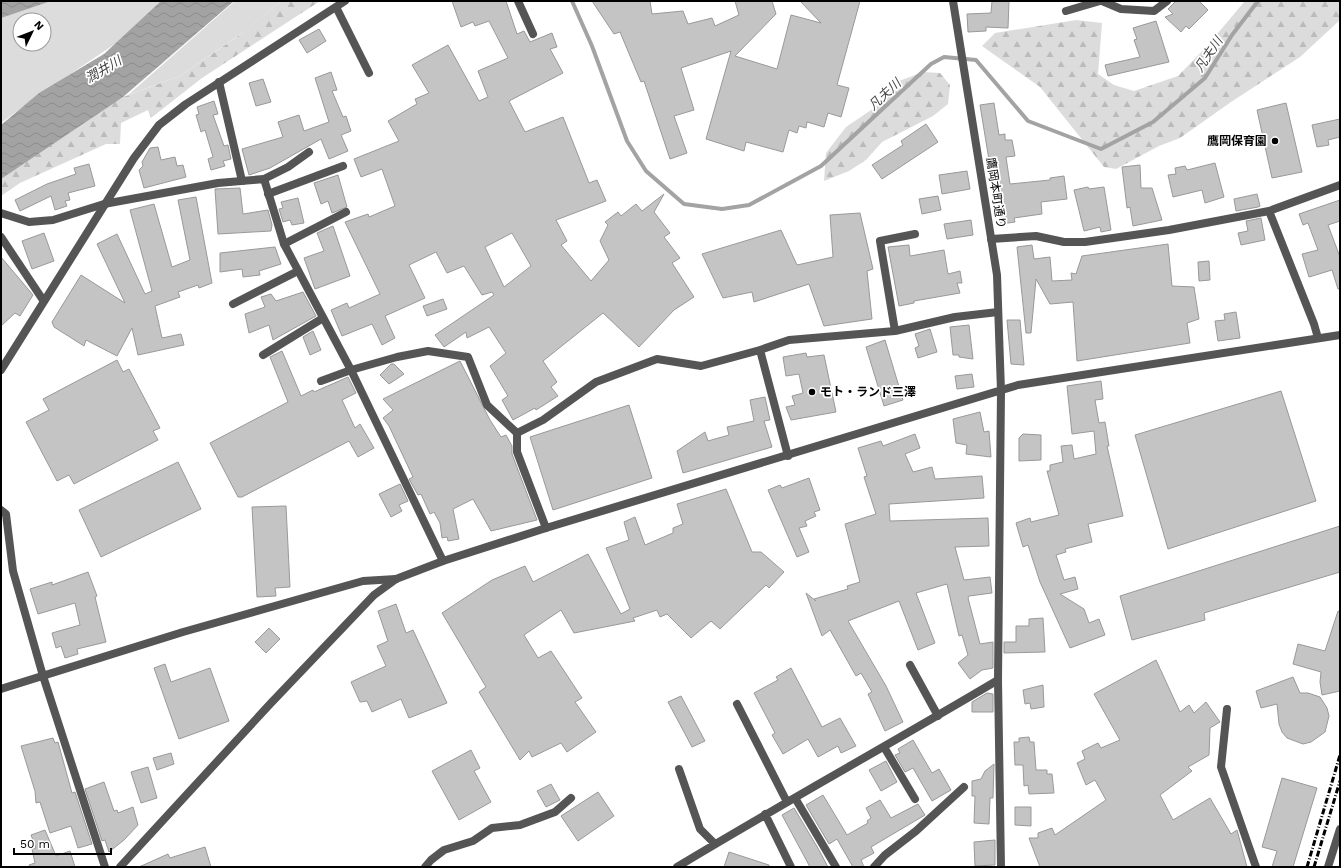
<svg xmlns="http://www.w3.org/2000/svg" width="1341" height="868" font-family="'Work Sans','Noto Sans JP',sans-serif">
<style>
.grass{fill:#dcdcdc;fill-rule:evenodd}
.forest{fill:url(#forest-firs)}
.water{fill:url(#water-waves)}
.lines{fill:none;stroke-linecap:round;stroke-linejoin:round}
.stream{stroke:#a3a3a3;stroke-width:4}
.building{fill:#c4c4c4;stroke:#999;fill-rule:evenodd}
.service{stroke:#555;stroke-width:8}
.minor{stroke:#555;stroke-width:8}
.tertiary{stroke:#555;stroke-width:8}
.rail{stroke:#000;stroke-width:3;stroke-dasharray:6 2 1 2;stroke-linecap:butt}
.poi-dot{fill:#000;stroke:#fff;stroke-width:1.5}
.labels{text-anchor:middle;stroke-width:3.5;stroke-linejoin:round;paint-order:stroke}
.poi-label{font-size:12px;font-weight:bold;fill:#000;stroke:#fff;text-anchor:end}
.street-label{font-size:12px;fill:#000;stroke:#fff}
.water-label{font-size:13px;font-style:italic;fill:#444;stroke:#fff}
</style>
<defs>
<pattern id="forest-firs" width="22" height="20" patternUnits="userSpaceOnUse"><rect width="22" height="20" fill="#dcdcdc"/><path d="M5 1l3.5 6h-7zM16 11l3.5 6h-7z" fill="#bbb"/></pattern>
<pattern id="water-waves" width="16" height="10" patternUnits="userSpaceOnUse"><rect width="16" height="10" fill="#a3a3a3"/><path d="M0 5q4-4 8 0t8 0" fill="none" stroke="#8b8b8b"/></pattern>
</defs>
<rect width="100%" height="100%" fill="#fff"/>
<path class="grass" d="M41 1H162L134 31 32 100 1 123V15ZM20 20H44V44H20Z
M235 1H281L245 31 180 76 128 95Z"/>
<path class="forest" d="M281 1H320L202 78 151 118 148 110 121 123 120 144H106L20 183 1 196V172L123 97 180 76 241 34Z
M1245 1H1340V20L1300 57 1231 102 1180 138 1159 146 1116 169 1104 167 1040 87 982 46 995 33 1076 20 1102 23 1098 74 1114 85 1134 91 1178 76 1207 46Z
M923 72 940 73 950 85 948 104 933 116 882 142 866 160 849 171 824 181 826 153 846 127 877 106 891 84Z"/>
<path class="water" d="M1 1H51L1 18Z
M161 1H234L123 97 1 179V125L39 93 104 54Z"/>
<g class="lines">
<path class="stream" d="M572 1 592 46 627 141 646 171 684 204 722 209 749 205 821 166 931 64 944 57 976 60 1028 121 1101 149 1153 122 1205 78 1232 35 1258 1"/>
</g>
<path class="building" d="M452 1H506L517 34 524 31 530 42 552 33 557 47 550 49 563 73 509 101 525 132 563 117 589 183 597 180 606 201 556 220 567 241 561 245 591 281 609 260 600 241 608 225 605 222 618 212 621 216 636 204 642 211 664 194 654 212 670 233 664 237 680 258 672 263 694 297 674 310 639 347 603 313 543 361 557 382 551 387 558 396 536 410 535 408 513 420 502 400 508 396 490 366 506 353 489 327 467 338 466 332 444 347 435 335 494 295 492 292 482 295 464 266 447 273 436 252 409 265 425 298 385 316 395 338 382 345 372 324 342 336 331 310 347 303 349 308 380 294 345 222 368 214 369 217 395 206 382 169 361 177 354 159 399 141 388 121 417 104 415 99 429 93 412 65 448 45 479 101 488 97 478 71 508 58 489 21 475 26 473 22 461 27ZM512 233 531 266 504 287 485 247Z
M592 1H650L652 14 683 11 688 24 712 18 715 26 739 15 735 1H772L776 14 735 56 777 69 791 15 821 23 800 1H860L837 85 849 88 841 117 828 113 824 127 807 122 806 128 799 126 797 133 789 130 783 152 746 142 744 151 706 139 731 51 681 68 694 110 674 116 687 153 670 159 644 81 641 82 620 32 614 34Z
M992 1H1009L1008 28 986 27V31L968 32 967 14 991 13Z
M1176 1H1199L1208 10 1189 29 1186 26 1181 32 1165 17 1173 14 1168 9Z
M1156 21 1169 62 1108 76 1105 65 1140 57 1134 40 1137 39 1133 28Z
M319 29 326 41 307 53 299 40Z
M331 72 337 90 332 91 343 117 346 116 351 131 341 135 348 151 329 159 321 139 270 168 249 175 242 149 283 137 278 122 299 115 304 131 329 122 315 78Z
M263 79 271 102 256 106 249 83Z
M214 101 218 114 213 115 224 146 228 145 231 159 223 161 225 166 211 170 208 159 213 157 205 130 201 132 196 115 199 114 197 107Z
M994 103 999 135 1005 134V140H1012L1015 156 1006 157 1010 184 1050 180V178L1064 176 1067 199 1041 202 1042 214 1014 218 1015 222 1001 224 992 159 989 160 980 105Z
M1286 103 1302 172 1272 178 1257 110Z
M1340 119V137L1328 140 1329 145 1317 147 1312 125Z
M926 124 938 142 882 179 872 165 903 145 901 141Z
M158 147 161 160 175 157 177 166 183 165 186 177 144 188 139 170 143 166 142 162 150 148Z
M1215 163 1224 197 1205 203 1202 190 1173 197 1168 175 1176 174 1175 168 1185 166 1187 170Z
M89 164 95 186 68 193 70 200 65 201 67 206 55 210 51 196 20 211 15 200 47 184 76 174 74 168Z
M1140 165 1141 188H1152L1162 220 1133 226 1130 207 1127 208 1122 167Z
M967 171 970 189 942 194 939 175Z
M338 175 347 207 332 213 328 201 321 204 314 183Z
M1088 187 1089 189 1104 187 1111 230 1101 232 1100 227 1084 231 1074 190Z
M240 188 243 214 268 210 272 225 271 231 218 234 215 189Z
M1257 194 1260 206 1258 207 1236 211 1234 199Z
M938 196 941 210 922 214 919 199Z
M196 197 212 283 199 288 198 285 178 292 180 297 155 306 162 338 181 334 184 345 138 355 132 328 117 356 86 340 84 346 54 327 52 322 81 275 125 303 97 244 117 234 145 294 152 291 130 210 154 204 172 267 190 260 178 200Z
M298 198 304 223 292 225 290 220 283 222 279 209 283 208 281 202Z
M1340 200V221L1328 225 1340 257V289H1338L1332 270 1309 277 1302 254 1318 250 1308 223 1303 225 1299 214Z
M860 213 873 269 867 271 872 319 824 326 809 284 754 302 752 292 723 298 702 254 781 230 797 265 833 257 830 215Z
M1261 218 1265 240 1241 245 1238 233 1248 231 1246 221Z
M971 220 973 235 947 239 944 224Z
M333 226 350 276 315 289 304 258 324 251 317 233Z
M44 233 54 261 32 269 22 241Z
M1168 244 1172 286 1194 287 1199 319 1187 323 1190 343 1077 361 1073 302 1050 304 1036 279 1031 333H1026L1017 247 1032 245 1034 259 1050 257 1052 281 1072 280 1071 273 1076 274 1082 256Z
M909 245 910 256 944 250 948 274 960 271 962 283H957L960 293 914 301V303L899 306 888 247Z
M275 247 281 264 259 271 260 275 243 277 242 269 220 272V253Z
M1 257 33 295 20 316 15 313 1 326Z
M1209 261 1210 280 1199 281 1198 262Z
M303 292 316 316 273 340 269 325 249 333 245 314 265 307 261 297 271 294 276 301Z
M443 299 447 309 427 316 423 306Z
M1236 312 1240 338 1218 341 1215 321 1225 320 1224 314Z
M1007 320H1020L1024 365 1011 364Z
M969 325 973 359 959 357V355H953L950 327Z
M930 329 937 352 918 358 915 348 919 346 915 334Z
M313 331 321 350 310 355 303 337Z
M885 340 903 400 884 406 866 347Z
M282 351 301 396 313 390 314 392 348 377 356 393 342 400 355 428 360 424 374 448 358 457 349 441 242 497H238L210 443 288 402 270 357Z
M806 353 807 357 824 355 836 412 791 420 786 407 795 405 792 396 803 393 799 374 786 376 783 357Z
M117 360 123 372 129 369 160 428 153 431 158 440 74 484 69 475 57 481 26 422 49 410 43 399Z
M460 361 490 420 501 437 506 435 512 446V454L537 520 491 531 473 499 453 509 459 539 448 541 447 537 442 538 440 523 434 512 430 514 421 494 418 495 409 479 413 477 389 426 383 418 393 410 383 399Z
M391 364H394L404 374 389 384 380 375Z
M972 374 974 387 957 389 955 376Z
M1101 381 1103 399 1095 400 1099 423 1105 422 1109 446H1107L1123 516 1088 524 1092 542 1065 549 1066 552 1056 555 1064 580 1075 577 1078 589 1060 594 1084 609 1089 623 1099 619 1105 635 1070 648 1040 582 1028 545 1023 547 1016 523 1030 518 1031 522 1059 515 1047 471H1050V465L1063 462 1061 446 1072 445 1074 459 1096 454 1094 431 1072 434 1067 386Z
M1281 391 1316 501 1168 549 1135 435Z
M765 397 770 420 764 421 772 447 683 473 677 451 705 432 708 441 729 435 727 427 754 421 750 400Z
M629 405 652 478 553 510 530 437Z
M980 412 984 432 989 431 991 457 966 454 967 445 956 443 953 419Z
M915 434 920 448 905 454 913 472 932 467 935 479 982 476 984 498 889 504 890 521 988 518 989 546 955 547 964 580 990 577 992 593 969 596 968 598 980 644 993 642V668L982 670 970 679 958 663 968 655 962 635 959 636 947 584 916 593 935 643 918 650 899 601 848 621 886 686 903 722 885 731 868 694 872 692 861 673 856 676 830 630 822 636 806 593 816 601 814 599 848 589 847 586 860 582 845 524 876 514 864 477 867 476 858 448 881 441 883 446Z
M1023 434 1041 435V460L1019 461V438Z
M178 462 201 509 101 557 79 510Z
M809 478 820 510 814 512 816 516 805 521 807 526 799 528 809 552 797 557 768 490 780 485 782 488Z
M400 484 408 501 399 505 402 511 391 517 379 494Z
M726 489 752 552H761L784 572 769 588 766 585 720 629 711 621 691 638 667 614 660 617 657 610 633 618 635 621 574 633 561 610 524 635 538 658 551 651 582 698 575 702 596 732 567 752 561 743 532 757 529 751 520 760 479 692 486 687 442 613 492 580 525 566 533 582 588 554 621 614 630 609 606 548 629 540 624 522 635 517 645 545 673 533V528L683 524 677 504Z
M286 506 290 587 275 588 276 596 257 597 252 507Z
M1340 526V572L1204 613 1205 620 1132 640 1120 596Z
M88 572 97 596 95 597 106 642 77 649 78 654 65 658 61 646 56 648 52 633 80 625 75 603 38 614 30 589 52 582V585Z
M396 604 406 633 413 630 447 703 409 718 401 699 372 712 367 701 360 702 351 682 386 666 377 646 388 641 378 611Z
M1338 611 1340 612V691L1322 695 1320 682 1321 672 1293 664 1298 644 1325 651Z
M1043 618 1045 652 1004 653V642H1016V626H1029V619Z
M269 628 280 639 266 653 255 642Z
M1156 660 1180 712 1189 705 1194 713 1206 702 1220 722 1210 728 1209 755 1188 767 1192 771 1160 795 1173 820 1210 798 1231 834 1237 830 1247 867H1040L1029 838H1038V833L1052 828 1055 835 1106 800 1095 780 1086 785 1077 763 1085 759 1082 751 1098 743 1101 748 1120 740 1094 694Z
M165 664 171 682 210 668 229 721 179 739 154 668Z
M791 668 822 727 840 718 856 746 841 753 838 746 818 757 808 739 783 754 772 735 775 733 754 693 778 680 776 677Z
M1293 677 1300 693H1308L1320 697 1327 708 1329 716 1325 732 1311 742 1303 744 1287 738 1282 732 1279 724 1277 704 1261 708 1256 691Z
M1043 685 1044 707 1031 709 1030 703 1025 704 1023 690Z
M987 693 993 694V712H972V702Z
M681 696 705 741 692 747 668 702Z
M1029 737 1030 742H1034L1036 770H1047V774H1052L1054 793 1029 794 1028 785 1024 786 1023 765H1015L1014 742H1019V738Z
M53 738 55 743 58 742 72 793 75 792 92 844 78 848 71 826 50 833 40 802 36 803 35 791 21 746Z
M913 740 932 773 939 769 951 790 932 801 913 768 905 772 895 755 900 753 898 749Z
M471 750 480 768 474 771 491 802 459 820 432 771Z
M171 753 174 764 157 770 153 758Z
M886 761 897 782 881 791 869 770Z
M994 764 993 798H990L989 824 974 823 975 796H972V781L981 779 985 771Z
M148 767 157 798 141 803 131 772Z
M1282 778 1317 788 1293 867H1272L1277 851 1262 847Z
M104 782 114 811 117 810 118 813 133 807 138 825 124 840 109 852 105 840 102 841 85 789Z
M551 784 560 800 546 807 537 791Z
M598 792 614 816 578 841 561 816Z
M823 795 847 835 868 823 867 821 871 818 866 808 880 800 891 818 918 804 925 815 871 847 874 853 861 860 864 867H853L837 839 829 844 806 805Z
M1015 807H1031V826L1015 825Z
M794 808 819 850 828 867H810L782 815Z
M45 830 56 856 70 851 75 867H30L29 865 35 863 32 849 36 848 31 835Z
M995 840V865L975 866 974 842Z
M205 847 211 867H139L168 854 170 858Z
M729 852 769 865V867H724Z"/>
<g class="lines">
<path class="service" d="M518 1 533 34
M336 7 369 73
M219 82 242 181
M264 179 288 167 309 152
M268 194 343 166
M284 244 346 212
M233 304 298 271
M263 355 323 318
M321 381 351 370
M1227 709 1221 767 1256 867
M425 867 431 860 444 850 473 841 492 828 520 825 555 812 571 798"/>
<path class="minor" d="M1102 1 1121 9 1154 11 1167 1
M1066 11 1100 1
M1269 211 1314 324 1318 338
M1 213 29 222 53 220 104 204 218 183 264 179 284 244 351 370 443 561
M1 237 43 300
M991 239 1036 236 1064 242H1085L1169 230 1269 211 1340 185
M895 331 880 241 915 234
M760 350 789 340 895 331 955 317 998 312
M351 370 397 357 428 351 468 357 487 405 517 433V452L546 528
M517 433 543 420 596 382 657 359 701 366 760 350 788 456
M1 510 6 514 13 571 43 676 105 867
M910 665 938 716
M1 689 183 632 363 581 396 579
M737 704 787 802
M884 747 915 799
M679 769 700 829 715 844
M795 798 836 867
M765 814 791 867
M677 867C783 803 892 743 998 680
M874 867 885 855 916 831 964 787
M1328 867 1340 829"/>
<path class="tertiary" d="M953 1 997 275 1001 391 998 680 1001 867
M1 370 134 158 159 125 186 104 345 1
M120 867 271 703 374 595 396 579 443 561 546 528 1018 385 1340 335"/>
<path class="rail" d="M1307 867 1340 755
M1314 867 1340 781"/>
</g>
<g class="poi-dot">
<circle cx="1275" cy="141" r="4"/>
<circle cx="812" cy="392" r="4"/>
</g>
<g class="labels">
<g class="poi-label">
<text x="1267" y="145">鷹岡保育園</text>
<text x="820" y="396" text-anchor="start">モト・ランド三澤</text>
</g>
<g class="street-label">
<text transform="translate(996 193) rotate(81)" y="4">鷹岡本町通り</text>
</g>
<g class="water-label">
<text transform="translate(1208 54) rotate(-56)" y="5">凡夫川</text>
<text transform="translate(103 69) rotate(-31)" y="5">潤井川</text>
<text transform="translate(884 94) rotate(-43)" y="5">凡夫川</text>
</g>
</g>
<rect width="1341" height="868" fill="none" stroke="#000000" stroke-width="4"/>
<g transform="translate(32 32) rotate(47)"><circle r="19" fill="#ffffff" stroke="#999999"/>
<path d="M0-3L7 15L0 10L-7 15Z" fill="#000000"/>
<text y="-6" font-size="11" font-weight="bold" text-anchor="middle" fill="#000000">N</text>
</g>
<path d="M14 848v6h97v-6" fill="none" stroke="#000000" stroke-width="2"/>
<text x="20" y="848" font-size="12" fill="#000000" stroke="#ffffff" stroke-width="3" paint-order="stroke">50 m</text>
</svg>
